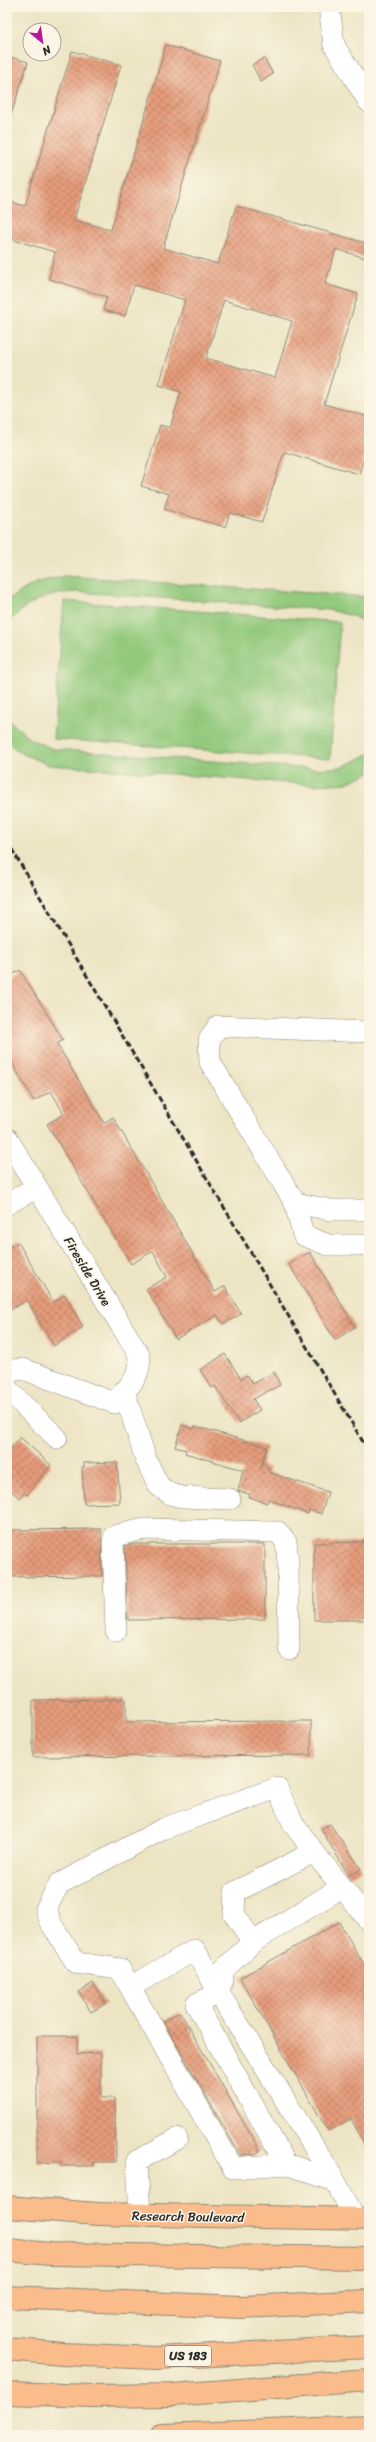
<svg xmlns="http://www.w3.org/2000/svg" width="376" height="2442" font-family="Sriracha,sans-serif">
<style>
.pitch{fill:#92c97c;stroke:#5e7a54}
.building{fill:url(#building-cross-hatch);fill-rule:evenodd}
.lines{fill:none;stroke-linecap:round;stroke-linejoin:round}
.minor-casing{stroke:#8c8877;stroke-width:22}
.major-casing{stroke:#8c8877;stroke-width:24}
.highway-casing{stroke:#8c8877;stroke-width:24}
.minor{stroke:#fff;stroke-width:21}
.major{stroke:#fabc8b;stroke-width:22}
.highway{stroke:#fabc8b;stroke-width:22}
.rail{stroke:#2b2b2b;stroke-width:3;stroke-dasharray:6 3;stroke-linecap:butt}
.labels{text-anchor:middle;stroke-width:3;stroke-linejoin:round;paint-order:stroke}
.shield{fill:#fcf5e5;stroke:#6a6863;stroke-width:1}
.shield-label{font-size:12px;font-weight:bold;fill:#2b2b2b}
.street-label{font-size:13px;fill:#2b2b2b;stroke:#fcf5e5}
</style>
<defs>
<pattern id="building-cross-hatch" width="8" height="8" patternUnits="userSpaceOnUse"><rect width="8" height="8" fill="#e69c7b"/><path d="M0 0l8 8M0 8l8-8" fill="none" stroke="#bb7f65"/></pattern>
</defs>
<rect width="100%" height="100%" fill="#fcf5e5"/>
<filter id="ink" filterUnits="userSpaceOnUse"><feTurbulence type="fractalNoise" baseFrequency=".025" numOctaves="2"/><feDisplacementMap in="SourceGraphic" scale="8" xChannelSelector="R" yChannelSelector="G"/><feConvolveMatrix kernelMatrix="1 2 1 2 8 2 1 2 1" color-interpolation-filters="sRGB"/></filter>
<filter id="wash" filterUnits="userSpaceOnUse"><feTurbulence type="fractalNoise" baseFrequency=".012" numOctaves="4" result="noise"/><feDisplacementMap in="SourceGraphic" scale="16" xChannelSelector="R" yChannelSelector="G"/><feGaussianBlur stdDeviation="0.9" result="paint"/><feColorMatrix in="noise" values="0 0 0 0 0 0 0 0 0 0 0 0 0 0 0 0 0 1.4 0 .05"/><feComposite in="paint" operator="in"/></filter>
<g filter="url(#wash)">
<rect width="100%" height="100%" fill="#ece4c3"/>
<path class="pitch" d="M64 576 369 597V625L353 616 329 610 78 592C49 593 24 602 7 625V601L9 599 35 583Z
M64 601 340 622 330 759 53 739Z
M7 718 30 739 53 749 317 769 342 767 369 754V773L346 783 316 785 49 765 21 753 7 742Z"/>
<g id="blocks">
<path class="building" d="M166 45 220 61 163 248 218 264 236 206 369 244V259L336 249 325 284 358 294 324 404 369 417V442L359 474 284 452 262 522 230 513 225 527 164 509 169 494 141 486 160 425 170 428 181 392 159 385 185 300 134 285 125 316 103 310 107 297 49 279 55 252 7 238V201L25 206 72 51 121 65 74 220 111 230ZM224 300 292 321 275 378 206 358Z
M7 56 28 62 10 118H7Z
M264 58 273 74 261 82 252 65Z
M20 970 63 1040 57 1044 104 1123 113 1117 215 1292 225 1286 241 1314 223 1324 217 1315 176 1339 146 1289 167 1277 153 1251 131 1264 47 1124 64 1114 51 1091 34 1101 7 1055V978Z
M18 1242 53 1302 65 1295 83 1327 54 1346 27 1300 7 1312V1248Z
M310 1252 355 1327 335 1340 289 1264Z
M225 1354 241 1379 247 1375 253 1384 274 1372 280 1385 253 1399 260 1410 239 1423 215 1386 212 1388 200 1370Z
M182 1425 194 1429 195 1426 267 1447 261 1466 270 1468 268 1472 328 1492 321 1514 309 1510 308 1514 268 1499 267 1503 249 1497 250 1494 238 1491 243 1470 185 1453 186 1450 175 1447Z
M20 1437 51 1465 27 1495 24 1493 20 1498 7 1487V1453Z
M117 1462 120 1503 84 1504 82 1467H84V1463Z
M101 1529 102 1576 7 1577V1530Z
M369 1542V1620H314V1543Z
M134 1544H265V1619L128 1620 125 1546Z
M126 1699V1722L311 1721V1755L33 1757V1700Z
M330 1824 361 1869 349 1876 321 1829Z
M339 1922 369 1973V2152L351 2119 328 2131 240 1978Z
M93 1983 106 2004 91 2012 79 1992Z
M180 2012 260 2151 255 2154 240 2155 163 2021Z
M37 2036H77V2054L101 2053V2098H115L116 2162H94V2166H61V2162L37 2163Z"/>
</g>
</g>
<g filter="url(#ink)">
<use href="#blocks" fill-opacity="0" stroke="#8c8877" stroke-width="1"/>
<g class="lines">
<defs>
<path id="minor" d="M329 7 334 45 369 102
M369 1032 218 1026 209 1040 210 1062 295 1203 331 1210H369
M7 1138 139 1355C143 1376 127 1388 114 1403L23 1369 12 1370 7 1377
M295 1203 303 1235 328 1245H369
M7 1204 37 1187
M7 1389 57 1438
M124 1391 146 1460 159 1486 170 1494 182 1497 230 1499
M116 1631 113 1543 114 1536 144 1529 278 1532 286 1542 288 1562 289 1649
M342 1887 253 1942 234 1914 235 1892 314 1852 369 1921
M130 1987 120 1969 76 1963 52 1925 46 1909 59 1884 165 1828 277 1788 294 1825 314 1852
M219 1993 195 1950 130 1987 233 2168 286 2164
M219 1993 224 1969 253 1942
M335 2181 219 1993 196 2004 286 2164 335 2181 355 2218
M140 2215 137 2161 177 2139"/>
<path id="major" d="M7 2207 98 2214 369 2219
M162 2435 369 2427"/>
<path id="highway" d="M7 2250 50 2254 369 2258
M7 2297 242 2307 369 2301
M7 2349 62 2354 156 2358 369 2347
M7 2393 91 2396 172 2395 369 2380"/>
</defs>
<use href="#minor" class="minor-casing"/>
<use href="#major" class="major-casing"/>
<use href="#highway" class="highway-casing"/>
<use href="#minor" class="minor"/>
<use href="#major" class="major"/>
<use href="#highway" class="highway"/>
<path class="rail" d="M7 841 369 1452"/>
</g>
</g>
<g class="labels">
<rect class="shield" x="165" y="2346" width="46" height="20" rx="3"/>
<g class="shield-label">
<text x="188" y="2360">US 183</text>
</g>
<g class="street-label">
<text transform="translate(88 1271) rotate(59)" y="5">Fireside Drive</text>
<text transform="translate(188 2216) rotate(1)" y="5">Research Boulevard</text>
</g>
</g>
<rect width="376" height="2442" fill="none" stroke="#fcf5e5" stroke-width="24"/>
<g transform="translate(42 42) rotate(151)"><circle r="19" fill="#fcf5e5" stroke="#a8a49b"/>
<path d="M0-3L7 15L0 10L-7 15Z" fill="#b5179e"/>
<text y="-6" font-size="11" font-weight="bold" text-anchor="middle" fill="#2b2b2b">N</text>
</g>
</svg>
